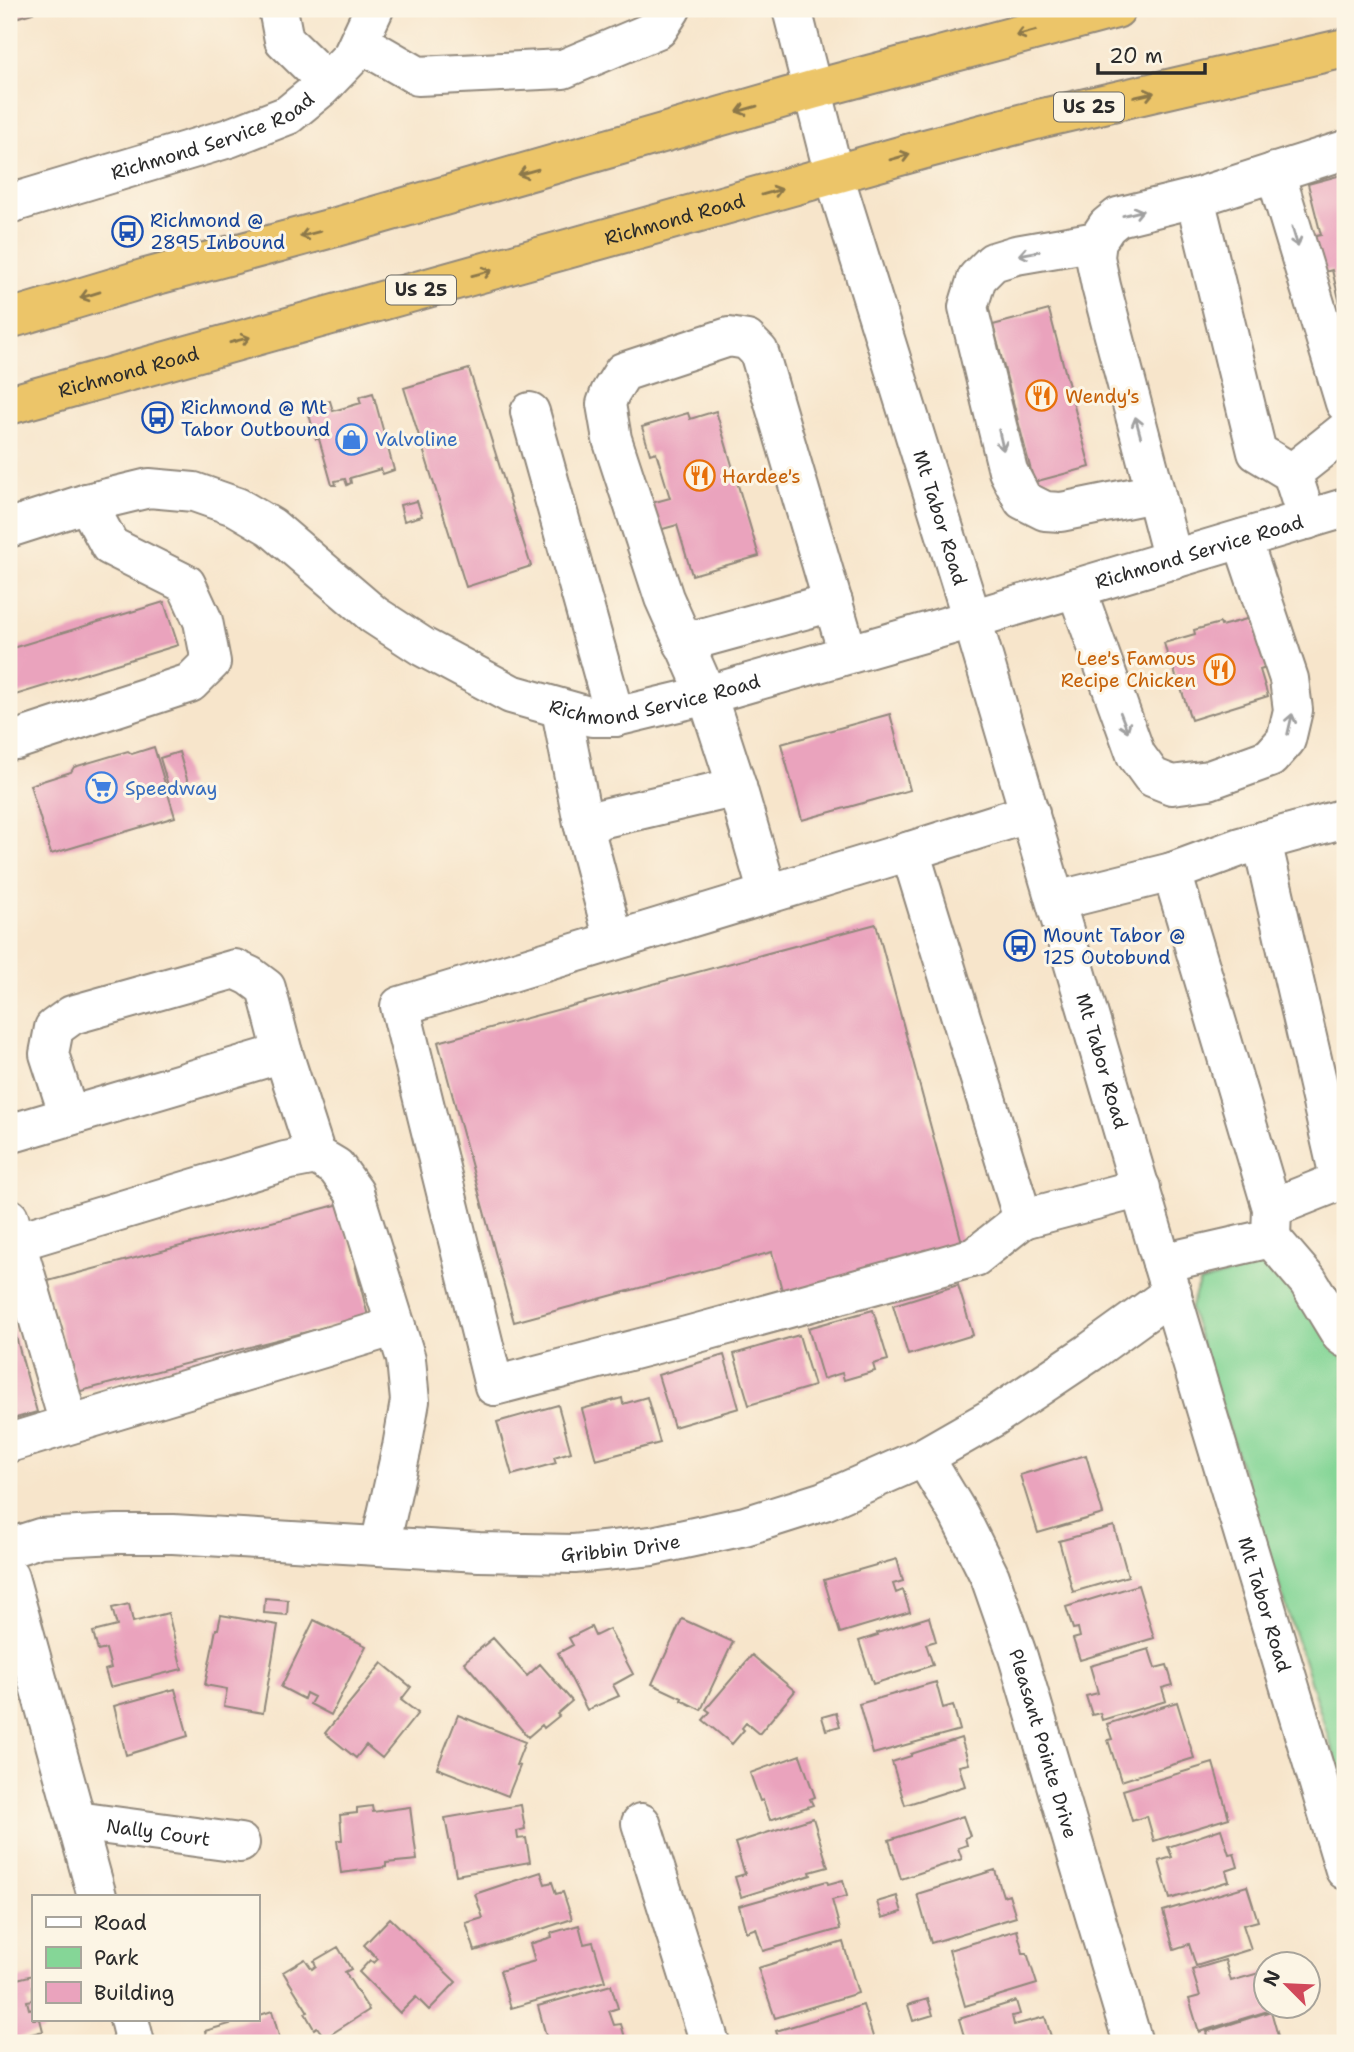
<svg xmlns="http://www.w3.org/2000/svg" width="1354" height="2052" font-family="'Shantell Sans',sans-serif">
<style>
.green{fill:#85d697;stroke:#588061;stroke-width:2}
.building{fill:#eaa3bd}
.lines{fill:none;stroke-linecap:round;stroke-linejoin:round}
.minor-casing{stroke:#91887b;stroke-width:42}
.highway-casing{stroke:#91887b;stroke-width:42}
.minor{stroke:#fff;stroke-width:38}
.highway{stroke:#ecc569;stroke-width:38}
.oneway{stroke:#8c784a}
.oneway2{stroke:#a0a0a0}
.labels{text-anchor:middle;stroke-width:6;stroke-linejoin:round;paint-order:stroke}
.shield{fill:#fcf5e5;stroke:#6a6863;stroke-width:2}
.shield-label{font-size:18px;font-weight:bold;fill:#2b2b2b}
.street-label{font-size:19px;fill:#2b2b2b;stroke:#fcf5e5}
.transit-label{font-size:19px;fill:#164399;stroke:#fcf5e5;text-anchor:start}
.food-label{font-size:19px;fill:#c56008;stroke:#fcf5e5;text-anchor:start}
.shop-label{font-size:19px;fill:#366cbe;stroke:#fcf5e5;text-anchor:start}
</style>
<rect width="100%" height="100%" fill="#fcf5e5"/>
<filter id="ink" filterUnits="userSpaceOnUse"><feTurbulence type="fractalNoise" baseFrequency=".0143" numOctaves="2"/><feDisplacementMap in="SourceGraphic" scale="14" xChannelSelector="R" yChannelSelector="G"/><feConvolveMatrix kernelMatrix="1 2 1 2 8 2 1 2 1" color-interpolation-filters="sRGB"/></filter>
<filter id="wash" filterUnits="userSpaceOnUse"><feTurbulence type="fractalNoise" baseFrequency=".00686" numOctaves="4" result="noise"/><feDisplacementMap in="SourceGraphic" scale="28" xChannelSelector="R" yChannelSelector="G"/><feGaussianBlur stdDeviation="1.57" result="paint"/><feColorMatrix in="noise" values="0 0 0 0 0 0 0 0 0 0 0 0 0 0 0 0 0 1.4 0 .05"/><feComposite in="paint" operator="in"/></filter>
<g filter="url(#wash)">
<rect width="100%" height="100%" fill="#f7e5cb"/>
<path class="green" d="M1272 1260 1345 1361V1789L1190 1309 1199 1283Z"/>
<g id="blocks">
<path class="building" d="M9 9H31L33 13 9 20Z
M1345 174V320H1344L1332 270 1321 273 1311 237 1321 235 1308 184Z
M1049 310 1090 467 1034 482 993 325Z
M469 369 531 566 466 587 404 388Z
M373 393 394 470 383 474 381 469 350 478 351 483 347 485 345 479 335 481 336 485H332L319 439H316L307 408 330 401 333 411 361 403 359 397Z
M716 411 759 556 692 575 677 525 652 532 644 505 670 498 656 452 650 454 642 427 688 413 690 419Z
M417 501 422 516 404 521 400 505Z
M164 602 178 645 9 697V649Z
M1254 617 1269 667 1260 670 1268 696 1191 720 1178 679 1177 680 1173 667 1171 668 1164 643 1195 634 1194 630 1220 623 1221 626Z
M890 714 910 790 802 820 781 744Z
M154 747 175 817 51 854 30 785 71 772 74 767 128 751 132 754Z
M179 752 189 786 170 792 160 758Z
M876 924 963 1246 783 1294 772 1252 514 1322 438 1042Z
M340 1204 368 1316 77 1392 48 1281Z
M958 1285 973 1335 908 1355 893 1305Z
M873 1310 888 1360 873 1364 875 1371 844 1380 842 1373 823 1379 808 1328Z
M9 1312 37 1412 9 1420Z
M799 1335 814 1386 749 1405 734 1354Z
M724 1355 739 1408 674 1427 658 1375Z
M647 1397 660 1443 596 1460 582 1409 622 1398 623 1404Z
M558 1405 571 1452 554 1457 556 1463 512 1475 497 1422Z
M1086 1455 1103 1514 1038 1533 1020 1475Z
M1114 1526 1128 1576 1073 1592 1059 1541Z
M897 1559 903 1581 893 1584 896 1593 903 1590 910 1612 840 1633 824 1580Z
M1138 1585 1154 1638 1080 1660 1073 1639 1080 1637 1078 1628 1073 1629 1066 1607Z
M265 1598 288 1600 287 1615 264 1613Z
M129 1604 133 1622 168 1613 182 1669 110 1687 105 1670 111 1668 106 1649 98 1651 93 1632 117 1626 112 1608Z
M221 1615 278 1625 263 1713 224 1706 227 1689 205 1685 216 1629H218Z
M929 1617 936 1641 926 1644 933 1665 873 1684 859 1641 878 1635 877 1633Z
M682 1619 733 1642 701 1710 681 1700 682 1698 652 1684Z
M314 1620 366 1646 331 1715 310 1704 314 1697 306 1693 304 1699 281 1687Z
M591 1627 595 1636 609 1629 633 1674 613 1685 619 1696 587 1710 558 1653 573 1645 569 1638Z
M493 1638 527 1676 540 1664 572 1701 557 1714 559 1716 544 1728 542 1725 528 1737 464 1662Z
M1149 1649 1155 1668 1167 1665 1173 1685 1162 1688 1166 1701 1102 1720 1100 1713 1092 1715 1086 1696 1098 1693 1090 1666Z
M752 1655 795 1691 759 1734 746 1723 742 1728 744 1730 732 1744 703 1720 710 1712 706 1709Z
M382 1663 411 1687 401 1700 418 1713 382 1758 366 1745 356 1758 325 1733Z
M936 1682 943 1708 953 1705 960 1730 873 1754 859 1704Z
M175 1689 188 1736 126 1755 114 1706Z
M1177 1702 1194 1758 1121 1781 1108 1740 1112 1739 1107 1724Z
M836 1713 840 1726 826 1730 822 1717Z
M458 1715 525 1742 516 1765 520 1766 508 1796 437 1768Z
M961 1738 969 1764 959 1766 965 1786 905 1805 892 1762 911 1756V1754Z
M800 1755 815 1797 810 1799 813 1805 770 1820 763 1800 760 1801 750 1773Z
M1213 1763 1229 1818 1154 1841 1147 1816 1132 1821 1123 1790Z
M521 1805 525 1829 517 1831 518 1839 526 1838 530 1862 456 1875 445 1818Z
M372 1806 373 1812 410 1807 417 1860 386 1863V1867L341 1873 337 1840H342L340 1815 357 1813V1808Z
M963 1816 970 1836 965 1838 967 1845 958 1848 962 1859 901 1879 889 1840Z
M813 1818 828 1867 810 1872 811 1875 741 1897 735 1877 745 1874 735 1843Z
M1221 1829 1229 1854 1234 1853 1238 1867 1226 1871 1229 1881 1170 1899 1159 1861 1172 1857 1168 1847Z
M995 1870 1003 1896 1009 1894 1016 1917 931 1943 917 1894Z
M541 1872 545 1884 552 1882 556 1894 563 1892 572 1919 475 1951 466 1923 483 1918 475 1894Z
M843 1880 847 1896 832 1900 840 1929 763 1951 756 1928 746 1932 739 1906 827 1881 828 1884Z
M1247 1886 1258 1921 1243 1925 1251 1949 1196 1966 1189 1944 1174 1949 1163 1911Z
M897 1896 902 1912 882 1918 877 1902Z
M390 1918 456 1982 429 2010 416 1997 400 2013 359 1972 370 1960 374 1963 378 1959 364 1945Z
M579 1925 584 1944 593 1942 605 1981 511 2008 500 1971 535 1961 530 1944 552 1937 551 1933Z
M1017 1930 1023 1953H1027L1037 1984 965 2006 949 1950Z
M843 1942 858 1993 775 2018 758 1968Z
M338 1947 351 1969 345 1972 369 2010 325 2038 317 2027 314 2029 305 2013 308 2012 283 1972 305 1959 312 1969 316 1966 314 1961Z
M1225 1960 1231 1981 1266 1971V2007H1281L1199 2032 1189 1999 1200 1996 1192 1970Z
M33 1975V2000L27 2001 29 2009 33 2008V2019H40L43 2031 9 2040V1981Z
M611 1985 618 2008 609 2011 614 2025 621 2024 626 2041 619 2043H548L538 2006Z
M928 1999 933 2015 913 2021 908 2005Z
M1016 2001 1020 2014 1012 2016 1014 2025 1045 2017 1053 2043H966L959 2019Z
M863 2005 875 2043H780L776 2031Z
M272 2011 281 2043H208L205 2031 247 2019H257V2016Z
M1271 2011 1280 2043H1209L1206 2032Z"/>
</g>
</g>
<g filter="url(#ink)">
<use href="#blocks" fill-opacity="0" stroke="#91887b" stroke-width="2"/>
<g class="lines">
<defs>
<g id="minor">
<path d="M278 9 284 40 327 82"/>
<path id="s1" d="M792 9 834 175 972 619 1162 1263 1345 1870"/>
<path d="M359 42 418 76 563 69 658 29 671 9"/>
<path d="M1275 172 1345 403"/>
<path id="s2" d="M9 204 229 138 288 115 321 88 352 56 374 9"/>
<path d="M1097 241 1016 255 993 262 977 278 968 307 1008 471 1023 500 1045 511 1061 512 1155 493"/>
<path d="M530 412 615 717"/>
<path d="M1292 473 1345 431"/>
<path d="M1307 520 1292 473 1257 452 1195 198 1345 150"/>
<path id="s3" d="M9 528 87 503 149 488 194 492 237 507 271 527 374 615 423 647 511 694 592 717H615L707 695 972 619 1345 508"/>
<path d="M1173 560 1101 286 1095 257 1097 241 1107 226 1118 217 1195 198"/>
<path d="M1076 588 1136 755 1152 777 1172 785 1209 780 1270 758 1286 740 1293 710 1289 679 1242 539"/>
<path d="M683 643 833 602"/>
<path d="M561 710 583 823 614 940"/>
<path d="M9 741 16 740 190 683 211 662 203 621 186 584 110 546 87 503"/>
<path d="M1030 813 910 851 1023 1219 1141 1188"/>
<path d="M583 823 737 787"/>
<path d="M1262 841 1340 1181"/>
<path d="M910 851 400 1006 494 1386 687 1336 975 1257 1023 1219"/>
<path d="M1172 872 1240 847 1345 818"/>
<path d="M768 894 737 787 707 695 664 598 612 439 606 404 610 393 623 372 729 337 747 340 759 352 848 654"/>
<path d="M1056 901 1172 872 1272 1208 1271 1238 1162 1263"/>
<path d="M69 1116 49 1054 54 1028 72 1015 235 969 250 976 266 988 283 1053 316 1155"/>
<path d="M9 1134 283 1053"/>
<path d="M1272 1208 1345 1179"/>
<path d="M9 1218 69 1424"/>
<path d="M1271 1238 1308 1281 1341 1335 1345 1338"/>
<path d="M9 1244 285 1161 316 1155 336 1167 354 1192 406 1359 410 1401 402 1447 380 1546"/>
<path d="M9 1443 396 1326"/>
<path id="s4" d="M924 1457 959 1515 990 1577 1018 1657 1133 2043"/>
<path id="s5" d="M9 1548 40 1538 117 1534H173L479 1552 574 1554 652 1546 745 1526 824 1501 924 1457 992 1418 1089 1353 1172 1293"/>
<path d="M9 1577 97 1896"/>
<path id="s6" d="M77 1821 240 1843"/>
<path d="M641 1823 710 2043"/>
<path d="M129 2019 135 2043"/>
</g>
<g id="highway">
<path d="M9 319 146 278 336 227 812 90 1116 9"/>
<path id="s7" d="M9 405 925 149 1043 118 1345 48"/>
</g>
</defs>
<use href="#minor" class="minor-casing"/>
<use href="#highway" class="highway-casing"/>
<use href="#minor" class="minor"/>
<use href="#highway" class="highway"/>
</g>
<defs><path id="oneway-shaft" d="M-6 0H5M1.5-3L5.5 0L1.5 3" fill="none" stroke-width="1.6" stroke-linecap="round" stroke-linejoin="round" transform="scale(1.75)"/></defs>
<g class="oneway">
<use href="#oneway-shaft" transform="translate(1026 33) rotate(165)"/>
<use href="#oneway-shaft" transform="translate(1144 95) rotate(-13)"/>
<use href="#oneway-shaft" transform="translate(747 109) rotate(164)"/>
<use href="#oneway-shaft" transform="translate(900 157) rotate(-16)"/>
<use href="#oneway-shaft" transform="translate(528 172) rotate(164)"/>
<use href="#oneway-shaft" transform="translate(772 192) rotate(-16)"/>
<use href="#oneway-shaft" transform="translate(310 234) rotate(165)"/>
<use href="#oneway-shaft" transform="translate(482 273) rotate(-15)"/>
<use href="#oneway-shaft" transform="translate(90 295) rotate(163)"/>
<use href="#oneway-shaft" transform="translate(240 340) rotate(-15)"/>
</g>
<g class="oneway2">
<use href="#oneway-shaft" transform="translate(1133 213) rotate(-14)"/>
<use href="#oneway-shaft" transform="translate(1295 237) rotate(73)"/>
<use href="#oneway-shaft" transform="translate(1029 253) rotate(170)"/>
<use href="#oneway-shaft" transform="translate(1138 427) rotate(-105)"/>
<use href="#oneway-shaft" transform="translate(1001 440) rotate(77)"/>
<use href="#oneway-shaft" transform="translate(1124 722) rotate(69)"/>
<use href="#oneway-shaft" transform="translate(1290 724) rotate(-77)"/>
</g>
</g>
<defs>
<symbol id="bus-ring" viewBox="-11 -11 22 22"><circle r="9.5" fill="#fcf5e5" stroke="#1a4fb4" stroke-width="1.5"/><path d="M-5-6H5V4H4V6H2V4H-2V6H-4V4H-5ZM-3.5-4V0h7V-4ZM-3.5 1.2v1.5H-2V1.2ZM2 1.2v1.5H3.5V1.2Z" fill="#1a4fb4"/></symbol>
<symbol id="restaurant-ring" viewBox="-11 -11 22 22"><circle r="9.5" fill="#fcf5e5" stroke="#e8710a" stroke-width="1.5"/><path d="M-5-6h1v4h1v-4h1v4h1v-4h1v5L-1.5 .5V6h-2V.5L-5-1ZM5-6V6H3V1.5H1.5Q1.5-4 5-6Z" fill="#e8710a"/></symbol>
<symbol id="shop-ring" viewBox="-11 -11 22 22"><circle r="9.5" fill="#fcf5e5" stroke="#3f7fe0" stroke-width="1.5"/><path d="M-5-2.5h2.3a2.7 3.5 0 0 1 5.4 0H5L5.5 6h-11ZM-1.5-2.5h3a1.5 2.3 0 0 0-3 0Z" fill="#3f7fe0"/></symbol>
<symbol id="supermarket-ring" viewBox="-11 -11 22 22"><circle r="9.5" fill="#fcf5e5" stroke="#3f7fe0" stroke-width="1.5"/><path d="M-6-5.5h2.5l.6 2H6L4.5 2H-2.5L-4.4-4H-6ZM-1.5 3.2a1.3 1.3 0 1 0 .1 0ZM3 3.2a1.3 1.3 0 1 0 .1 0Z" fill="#3f7fe0"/></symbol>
</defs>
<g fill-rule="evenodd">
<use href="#bus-ring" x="110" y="214" width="35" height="35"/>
<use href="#restaurant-ring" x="1024" y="378" width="35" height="35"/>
<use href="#bus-ring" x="140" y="400" width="35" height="35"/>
<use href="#shop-ring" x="334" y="422" width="35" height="35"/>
<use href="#restaurant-ring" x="682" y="458" width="35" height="35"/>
<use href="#restaurant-ring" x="1202" y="652" width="35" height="35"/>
<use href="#supermarket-ring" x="84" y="770" width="35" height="35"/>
<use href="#bus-ring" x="1002" y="928" width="35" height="35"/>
</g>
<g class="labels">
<g class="shield">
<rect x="1054" y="92.5" width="70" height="29" rx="5"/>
<rect x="386" y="275.5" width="70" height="29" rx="5"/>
</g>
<g class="shield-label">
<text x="1089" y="113">US 25</text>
<text x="421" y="296">US 25</text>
</g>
<g class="street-label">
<text dy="7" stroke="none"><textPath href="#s2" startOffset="215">Richmond Service Road</textPath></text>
<text dy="7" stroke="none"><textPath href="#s7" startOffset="691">Richmond Road</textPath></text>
<text dy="7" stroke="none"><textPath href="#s7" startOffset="124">Richmond Road</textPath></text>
<text dy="7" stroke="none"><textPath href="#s1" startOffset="530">Mt Tabor Road</textPath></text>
<text dy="7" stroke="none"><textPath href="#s3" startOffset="1284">Richmond Service Road</textPath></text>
<text dy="7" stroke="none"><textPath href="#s3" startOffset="718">Richmond Service Road</textPath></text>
<text dy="7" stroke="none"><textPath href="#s1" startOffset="1097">Mt Tabor Road</textPath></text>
<text dy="7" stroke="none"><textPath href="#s5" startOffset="614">Gribbin Drive</textPath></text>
<text dy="7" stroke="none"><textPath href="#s1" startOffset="1664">Mt Tabor Road</textPath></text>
<text dy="7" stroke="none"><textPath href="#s4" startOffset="312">Pleasant Pointe Drive</textPath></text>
<text dy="7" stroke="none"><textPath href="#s6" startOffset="82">Nally Court</textPath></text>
</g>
<g class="transit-label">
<text x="150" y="227">Richmond @<tspan x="150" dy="22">2895 Inbound</tspan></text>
<text x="181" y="414">Richmond @ Mt<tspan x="181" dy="22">Tabor Outbound</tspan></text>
<text x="1043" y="942">Mount Tabor @<tspan x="1043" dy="22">125 Outobund</tspan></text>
</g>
<g class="food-label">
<text x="1065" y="403">Wendy's</text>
<text x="722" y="483">Hardee's</text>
<text x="1196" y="665" text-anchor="end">Lee's Famous<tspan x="1196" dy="22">Recipe Chicken</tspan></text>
</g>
<g class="shop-label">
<text x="375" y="446">Valvoline</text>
<text x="125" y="795">Speedway</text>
</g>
</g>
<rect width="1354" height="2052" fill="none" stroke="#fcf5e5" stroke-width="35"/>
<rect x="32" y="1895" width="228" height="126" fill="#fcf5e5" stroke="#a8a49b" stroke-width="2"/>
<rect x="46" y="1917" width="35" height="10" fill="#ffffff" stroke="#a8a49b" stroke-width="2"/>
<text x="94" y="1930" font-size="21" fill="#2b2b2b">Road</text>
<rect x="46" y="1947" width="35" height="21" fill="#85d697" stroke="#a8a49b" stroke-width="2"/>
<text x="94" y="1965" font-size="21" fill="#2b2b2b">Park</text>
<rect x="46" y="1982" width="35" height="21" fill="#eaa3bd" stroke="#a8a49b" stroke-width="2"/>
<text x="94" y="2000" font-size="21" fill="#2b2b2b">Building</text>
<g transform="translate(1287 1985) rotate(294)"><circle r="33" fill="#fcf5e5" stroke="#a8a49b" stroke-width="2"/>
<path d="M0-5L12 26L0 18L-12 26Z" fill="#d1495b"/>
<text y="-10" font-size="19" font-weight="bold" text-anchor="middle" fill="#2b2b2b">N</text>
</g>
<path d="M1098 63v10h107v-10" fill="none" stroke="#2b2b2b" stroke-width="3.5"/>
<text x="1109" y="63" font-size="21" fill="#2b2b2b" stroke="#fcf5e5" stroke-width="5" paint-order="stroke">20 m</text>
</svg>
